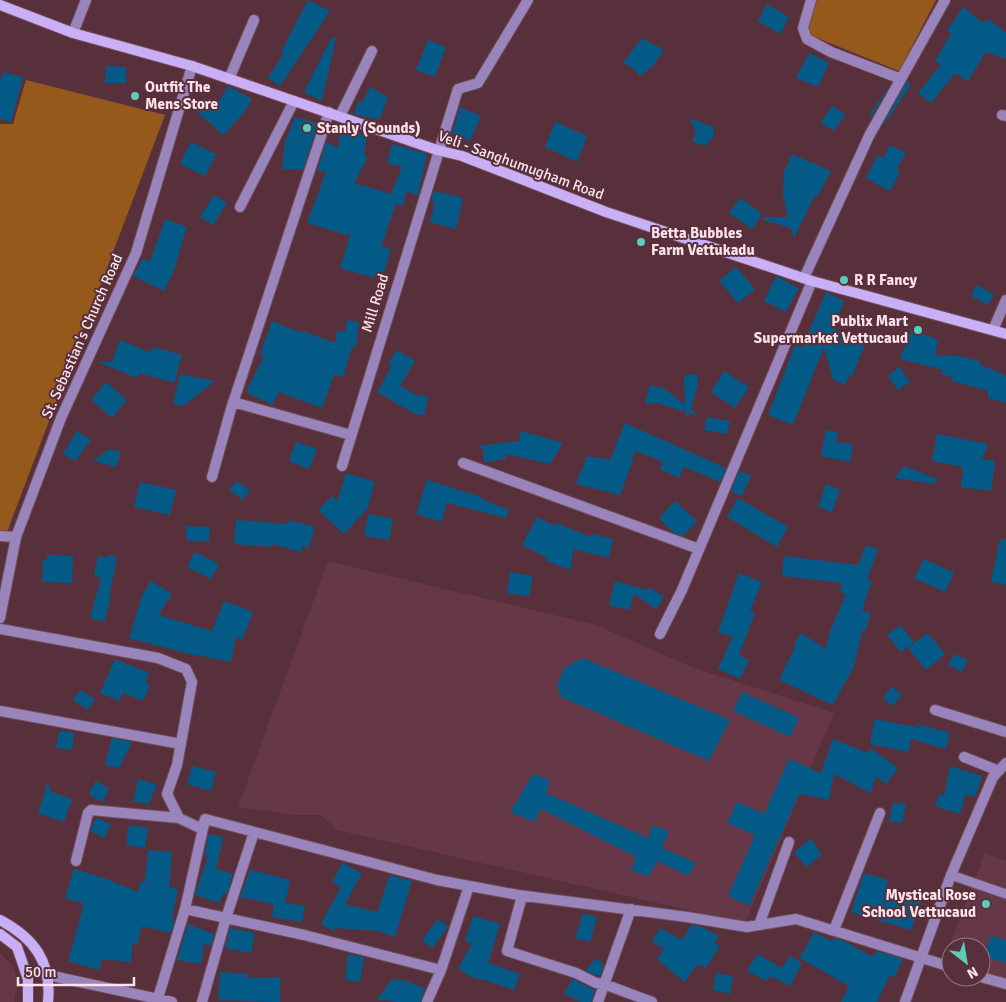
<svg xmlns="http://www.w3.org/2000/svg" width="1006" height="1002" font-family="Signika,sans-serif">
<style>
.built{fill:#663746}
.green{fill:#95591c}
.building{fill:#045a87}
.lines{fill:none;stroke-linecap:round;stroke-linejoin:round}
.service-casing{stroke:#724d58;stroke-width:11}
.minor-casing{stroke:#724d58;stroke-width:12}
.tertiary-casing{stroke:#724d58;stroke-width:12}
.secondary-casing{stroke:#724d58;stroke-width:12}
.service{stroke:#9985bc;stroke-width:9}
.minor{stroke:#9985bc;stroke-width:10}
.tertiary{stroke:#9985bc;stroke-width:10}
.secondary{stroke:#c9aff6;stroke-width:10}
.poi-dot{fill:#5bcebb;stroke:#57303c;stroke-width:2}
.labels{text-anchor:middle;stroke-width:4;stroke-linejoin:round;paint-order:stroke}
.poi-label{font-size:15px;font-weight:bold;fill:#fde3e9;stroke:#57303c;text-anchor:start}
.street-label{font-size:15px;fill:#fde3e9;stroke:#57303c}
</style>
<rect width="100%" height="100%" fill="#57303c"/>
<path class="built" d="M328 561 596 625 694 668 834 713 745 923 337 830 321 815H292L238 807Z
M985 853 1006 861V978L981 972V947H951V964L943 962Z
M0 953 13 966 18 983 14 1002H0Z"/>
<path class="green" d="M817 0H936L899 71 805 33Z
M26 80 165 115 7 532 0 531V124H13Z"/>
<path class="building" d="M308 0 330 11 280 86 268 78 284 53 281 52Z
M767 4 789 17 780 34 758 21Z
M963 7 983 23 989 19 1006 33V59L986 52 968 81 955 73 931 103 918 93 941 64 935 61 951 33 947 31Z
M332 37 336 38 322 101 304 92Z
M642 38 664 50 654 65 640 76 633 68 623 63Z
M428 40 446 47 435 77 416 70Z
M809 53 829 63 818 87 796 78Z
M106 66 126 67V83H105Z
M3 72 23 77 11 122 0 119V82Z
M907 81 911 84 885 124 884 123Z
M891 83 872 116 870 114Z
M228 86 252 99 244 113 223 135 194 109 204 98 215 108Z
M370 87 388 97 379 120 354 114 358 101 362 103Z
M832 106 845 114 834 131 821 123Z
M460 107 481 116 470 141 452 133Z
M295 117 318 123 303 170 282 169 285 142Z
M689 118 713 127 714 136 705 146 692 141 696 132Z
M555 122 587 136 577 162 545 147Z
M341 128 367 135 364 155 368 157 354 183 391 194 402 167 387 163 392 144 427 154 418 196 407 191 402 206 396 204 381 247 391 249 384 273 376 271 374 278 340 268 350 236 307 223 326 172 317 171 326 142 338 148Z
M191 142 216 154 205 176 180 164Z
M890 145 906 153 897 168 899 174 890 191 866 178 877 156 883 158Z
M792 154 831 171 817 197 815 195 794 238 791 228 764 220V217H788L783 195 784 172Z
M434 191 463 198 456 229 430 222 435 202 431 201Z
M214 195 227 203 213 225 200 217Z
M740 198 762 214 752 229 729 213Z
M165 219 187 227 173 273 164 291 133 276 143 258 150 262Z
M736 267 755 289 738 303 719 281Z
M776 276 799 288 786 312 764 301Z
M976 285 994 294 988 305 971 296Z
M826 292 844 301 833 329 865 344 852 377 849 375 845 385 833 379 824 347 793 425 768 415 795 345 802 348Z
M347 320 359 322 356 347H352L343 377 334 375 322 408 279 392 272 405 246 392 264 356 260 354 272 321 302 333 303 331 335 343 337 331 345 332Z
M912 329 938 340 935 355 958 356 980 361 979 364 1006 376V403L988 398V391L952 381V377L941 375 943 370 900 359Z
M120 340 151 353 153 347 182 355 174 383 139 373 137 378 98 362H112Z
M397 350 415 361 400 386 414 394 428 397 424 415 415 414 377 392 392 366 388 364Z
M899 367 910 382 898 390 888 376Z
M724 371 749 387 735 408 711 392Z
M180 374 215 381 183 406 173 404Z
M697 374 698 384 691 409 697 416 689 413 686 419V412L657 403 645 404 650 385 665 389 685 405 684 375Z
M106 382 127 400 112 418 91 400Z
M707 417 730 421 727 434 704 430Z
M625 423 726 468 720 482 684 467 679 478 660 469 663 462 636 451 633 458 628 456 633 460 620 495 576 484 587 456 610 460Z
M826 430 838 432 836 442 853 444 850 462 821 456Z
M77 431 91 440 75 461 63 454Z
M521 431 563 443 550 464 506 454V459L484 462 483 449 478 446 519 441Z
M937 434 988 444 982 459 995 461 991 491 961 487 963 467 932 461Z
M296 442 317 449 309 469 289 461Z
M109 449 121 452 116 467 94 461Z
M904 466 937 479 936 484 894 478Z
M739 471 751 476 742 496 731 491Z
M346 473 375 482 367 509 344 534 318 510 332 496 337 501Z
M427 480 482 497 481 499 509 510 506 518 447 503 441 522 416 514Z
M236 481 250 490 243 500 229 490Z
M140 482 176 490 170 515 134 507Z
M826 484 840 490 832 512 818 507Z
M738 498 788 527 777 547 727 517Z
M675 501 697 521 683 536 674 533 659 518Z
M368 514 393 519 389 540 364 536Z
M537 517 555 526 556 523 591 537 592 534 613 539 609 558 573 549 571 570 546 561 547 558 522 545Z
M236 520 288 524 289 520 315 527 309 548 303 546 301 552 273 544V547L234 544Z
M186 526 210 527 209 542 186 540Z
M1000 539H1006V585L991 582Z
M866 545 878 549 867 579 872 581 862 610 871 613 865 631H862L854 666 833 705 779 680 796 645 794 644 801 633 826 649 830 631 846 594 840 592 842 583 782 576 784 556 858 565Z
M195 552 219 564 211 579 187 567Z
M47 555 73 556 72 583 42 582 43 560H47Z
M108 555 117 557 109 597H111L104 622 90 618 101 578 94 576 98 556 107 558Z
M924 559 954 573 945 592 914 578Z
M510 572 533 576 529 596 507 593Z
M739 573 762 582 750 611 755 613 739 655 749 660 740 679 718 669 733 637 718 632Z
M151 581 172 594 158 615 212 631 224 601 253 612 242 640 236 637 231 662 198 655 197 656 129 638 142 596Z
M615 581 647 590 649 587 664 597 656 609 634 594 629 610 609 605Z
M900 625 914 642 901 652 887 635Z
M928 633 945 654 926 670 908 648Z
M954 654 968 660 962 672 948 665Z
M583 658 730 720 709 761 561 697 557 686 564 668Z
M115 659 149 673 145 683 150 685 143 701 123 693 119 701 100 693Z
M892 687 902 694 893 706 883 698Z
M80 690 95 699 88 710 73 700Z
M742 692 799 718 790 737 733 711Z
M875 719 921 728 915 723 950 733 946 749 911 739 908 752 870 744Z
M59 731 74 733 72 750 56 748Z
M112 738 132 742 119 768 105 765Z
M833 739 868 753 870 748 898 768 886 784 876 776 871 793 834 774 829 800 799 794 749 906 728 896 755 835 727 823 737 802 764 814 789 759 821 773Z
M192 766 216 772 211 791 187 784Z
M950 766 982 776 975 797 966 794 960 814 935 806 939 794 944 796Z
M533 774 550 780 546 793 648 838 653 825 669 831 662 848 696 863 688 876 657 861 648 877 631 870 636 857 541 809 534 822 510 812Z
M138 779 157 785 149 803 133 802Z
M95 781 109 788 103 802 89 795Z
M48 782 51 792 72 799 64 822 38 813Z
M893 802 906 805 902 823 889 821Z
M96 818 111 824 104 838 90 831Z
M129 825 148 828 145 848 126 845Z
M209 834 223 837 216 869 233 874 227 894 223 893 220 903 195 895 208 856 204 855Z
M811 839 822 854 806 867 794 852Z
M148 850 172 852 169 887 178 889 172 918 175 919 171 933 142 926 137 944 133 943 131 962 102 959 99 970 68 961 84 904 65 898 74 869 104 878 138 892 141 881 145 882Z
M342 863 362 873 345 904 377 912 390 875 412 881 395 937 377 931 336 928 334 931 321 924 341 887 332 882Z
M250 870 290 880 285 903 305 906 302 922 272 917 274 904 240 897Z
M864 873 888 880 886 888 922 900 911 930 851 912Z
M583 913 597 917 590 942 575 938Z
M473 916 500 924 488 963 520 974 514 990 485 980 476 979 458 969 472 943 465 941Z
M438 919 448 927 432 948 422 940Z
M188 924 214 934 211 946 204 944 201 964 177 960Z
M691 925 702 927 719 936 714 943 720 946 706 968 698 964 684 982 657 959 664 949 652 942 660 928 682 940Z
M230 928 255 933 251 953 225 948Z
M814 932 832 941 834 938 846 942 873 957 876 951 903 959 894 977 890 975 877 1002H841L849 986 800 958Z
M991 936 1006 940V963L984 956Z
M348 954 364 957 360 982 345 980Z
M757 954 782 968 789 956 802 963 790 986 770 976 767 981 747 971Z
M596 958 604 964 600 977 586 971Z
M220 972 247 974 246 978 280 977V1002L218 1000Z
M716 973 733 976 730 994 713 990Z
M392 979 407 981 425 989 420 1002H398L377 999Z
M572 979 595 990 591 1002H581L564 994Z"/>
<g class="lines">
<defs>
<path id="service" d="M951 875 1006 894"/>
<path id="minor" d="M811 0 803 28 807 39 831 52 901 79
M73 33 86 0
M229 79 254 20
M1002 115 1006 116
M340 116 372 51
M240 207 294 101
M804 278 869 136 945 0
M993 330 1006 300
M233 402 351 435
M463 463 699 549
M342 466 458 89 478 83 528 0
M212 477 231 409 329 112
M0 536 16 537
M0 629 158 658 186 669 192 682 177 765 167 794 179 818 202 829 205 819 437 880 518 895 687 917 747 927 796 919 951 967
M660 634 682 590 812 281
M935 710 1006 732
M0 711 181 744
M964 757 999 771
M76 861 88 813 91 810 179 818
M522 896 507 951 576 973 596 983 604 984 652 1002
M185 909 304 935 441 970
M759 925 789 842
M834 930 880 813
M48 975 172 1002
M981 977 1006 984
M158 998 185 909 204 824
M202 1002 226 918 254 832
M427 1002 441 970 469 886
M598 1002 631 909
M905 1002 951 875 993 777 1006 763"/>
<path id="tertiary" d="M0 618 16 537 61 418 136 253 192 66"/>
<path id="secondary" d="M0 5 73 33 192 66 437 150 462 156 606 212 812 281 1006 334
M0 920C34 938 52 962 48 1002
M0 934 17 947 28 979V1002"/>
</defs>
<use href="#service" class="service-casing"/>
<use href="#minor" class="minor-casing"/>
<use href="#tertiary" class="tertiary-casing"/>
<use href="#secondary" class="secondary-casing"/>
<use href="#service" class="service"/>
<use href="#minor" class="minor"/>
<use href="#tertiary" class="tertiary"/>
<use href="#secondary" class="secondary"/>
</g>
<g class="poi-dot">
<circle cx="135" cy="96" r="5"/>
<circle cx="307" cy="128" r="5"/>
<circle cx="641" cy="242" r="5"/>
<circle cx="844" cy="280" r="5"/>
<circle cx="918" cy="330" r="5"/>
<circle cx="986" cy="904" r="5"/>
</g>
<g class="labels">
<g class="poi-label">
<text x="145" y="92">Outfit The<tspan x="145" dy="17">Mens Store</tspan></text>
<text x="317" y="133">Stanly (Sounds)</text>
<text x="651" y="238">Betta Bubbles<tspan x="651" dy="17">Farm Vettukadu</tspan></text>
<text x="854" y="285">R R Fancy</text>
<text x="908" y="326" text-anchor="end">Publix Mart<tspan x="908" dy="17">Supermarket Vettucaud</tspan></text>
<text x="976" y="900" text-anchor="end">Mystical Rose<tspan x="976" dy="17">School Vettucaud</tspan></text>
</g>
<g class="street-label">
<text transform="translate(521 165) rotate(20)" y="5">Veli - Sanghumugham Road</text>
<text transform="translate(375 303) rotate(-73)" y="5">Mill Road</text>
<text transform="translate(82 336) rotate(-66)" y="5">St. Sebastian's Church Road</text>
</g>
</g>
<g transform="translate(966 962) rotate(149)"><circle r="24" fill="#57303c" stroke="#997881"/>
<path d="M0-4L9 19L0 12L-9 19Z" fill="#5bcebb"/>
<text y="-8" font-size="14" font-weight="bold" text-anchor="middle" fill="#fde3e9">N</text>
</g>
<path d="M18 977v8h116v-8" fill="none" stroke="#fde3e9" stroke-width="2.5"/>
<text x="25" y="977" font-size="15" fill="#fde3e9" stroke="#57303c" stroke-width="4" paint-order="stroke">50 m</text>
</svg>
